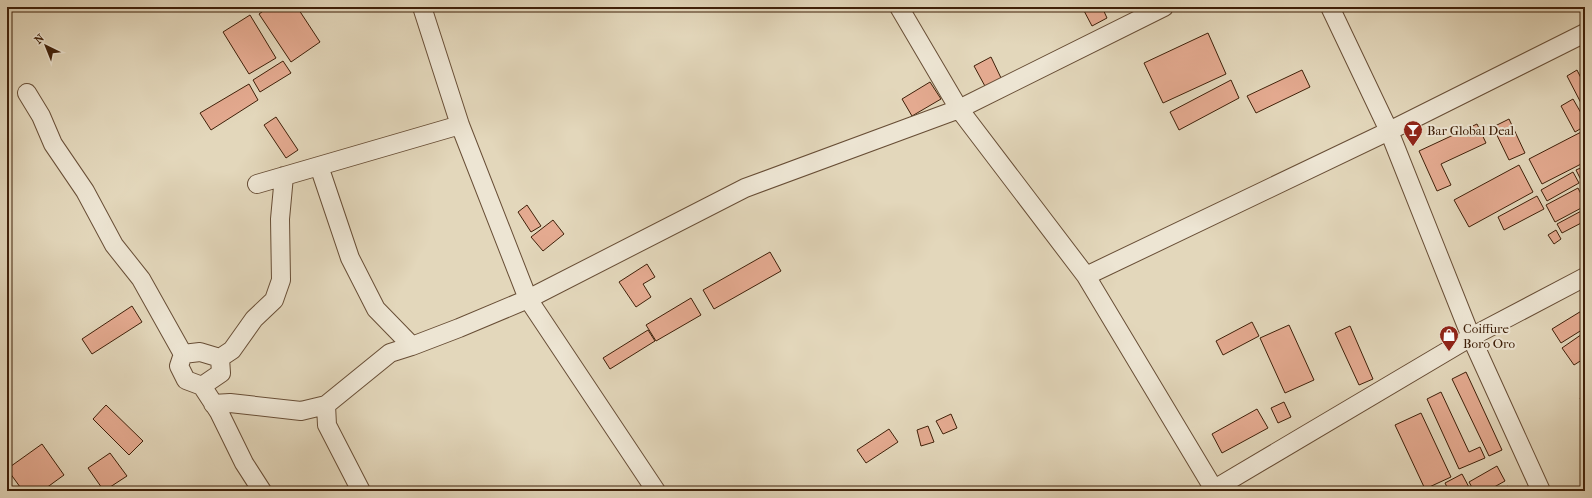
<svg xmlns="http://www.w3.org/2000/svg" width="1592" height="498" font-family="'IM FELL French Canon',serif">
<style>
.building{fill:#e4aa90;stroke:#3f2009}
.lines{fill:none;stroke-linecap:round;stroke-linejoin:round}
.minor-casing{stroke:#684e36;stroke-width:20}
.minor{stroke:#ede5d3;stroke-width:18}
.labels{text-anchor:middle;stroke-width:4;stroke-linejoin:round;paint-order:stroke}
.poi-label{font-size:13px;fill:#3f2009;stroke:#ede5d3;text-anchor:start}
</style>
<rect width="100%" height="100%" fill="#e3d7bb"/>
<filter id="stains"><feTurbulence type="fractalNoise" baseFrequency=".005" numOctaves="4"/><feColorMatrix values="0 0 0 0 .2 0 0 0 0 .09 0 0 0 0 .02 0 0 0 .5 -.17"/></filter>
<radialGradient id="worn" r=".72"><stop offset=".6" stop-color="#630" stop-opacity="0"/><stop offset="1" stop-color="#630" stop-opacity=".3"/></radialGradient>
<path class="building" d="M269 7H297L320 42 291 62 259 14Z
M1082 7H1102L1107 18 1092 26Z
M250 15 276 58 249 74 223 32Z
M1208 33 1226 74 1163 103 1144 63Z
M991 57 1002 80 986 88 974 66Z
M283 61 291 73 260 92 253 80Z
M1302 70 1310 87 1256 113 1247 96Z
M1577 70 1585 86V101L1581 103 1567 76Z
M1231 80 1239 98 1179 130 1170 112Z
M930 82 941 99 912 116 902 99Z
M249 84 258 100 211 130 200 113Z
M1573 99 1585 120V126L1575 132 1561 106Z
M276 117 298 150 286 158 264 125Z
M1509 119 1525 153 1509 160 1493 127Z
M1477 124 1486 143 1441 164 1451 185 1437 191 1419 151Z
M1585 130V162L1542 184 1529 159Z
M1519 165 1533 192 1469 227 1454 200Z
M1585 166V185L1584 186 1576 170Z
M1573 172 1579 183 1547 201 1541 190Z
M1578 188 1585 202V206L1555 222 1546 205Z
M1537 196 1544 209 1504 230 1498 217Z
M527 205 541 226 531 232 518 212Z
M1585 209V221L1562 233 1557 224Z
M553 220 564 234 543 251 531 237Z
M1556 230 1561 239 1554 244 1548 235Z
M770 252 781 271 714 309 703 290Z
M647 264 655 277 643 284 651 297 636 307 619 282Z
M691 298 701 315 656 341 646 325Z
M132 306 142 322 92 354 82 339Z
M1583 310 1585 313V328L1561 343 1552 329Z
M1252 322 1259 336 1223 355 1216 341Z
M1289 325 1314 380 1285 393 1260 338Z
M1350 326 1373 379 1359 385 1335 333Z
M648 330 655 341 610 369 603 358Z
M1585 332V358L1574 365 1562 348Z
M1466 372 1502 450 1489 456 1452 379Z
M1441 392 1469 452 1480 447 1485 458 1459 469 1427 399Z
M1585 395V407L1580 398Z
M1284 402 1291 417 1278 423 1271 408Z
M106 405 143 441 129 455 93 419Z
M1257 409 1268 428 1222 453 1212 434Z
M1421 413 1451 477 1425 489 1395 425Z
M951 414 957 428 943 434 936 421Z
M928 426 934 442 921 446 917 430Z
M889 429 898 442 866 463 857 450Z
M42 444 64 475 42 491H23L7 469Z
M110 453 127 476 104 491 88 468Z
M1497 466 1505 481 1487 491H1474L1469 482Z
M1462 474 1471 491H1449L1445 483Z
M1508 486 1511 491H1500Z"/>
<g class="lines">
<defs>
<path id="minor" d="M422 7 460 125 528 299 656 491
M899 7 959 109 1086 276 1215 491
M1330 7 1389 131 1471 337 1585 277
M27 93 41 116 53 144 85 191 114 245 141 279 183 354 179 366 186 380 202 386 219 412 244 463 262 491
M319 166 350 258 376 309 412 346 459 328 528 299 745 188 959 109 1164 7
M257 184 460 125
M1086 276 1389 131 1585 33
M183 354 200 352 220 358 232 350 254 319 274 300 281 280 280 219 284 176
M202 386 221 373 220 358
M213 404 230 403 301 411 326 405 390 353 412 346
M326 405 327 425 361 491
M1211 491 1471 337 1541 491"/>
</defs>
<use href="#minor" class="minor-casing"/>
<use href="#minor" class="minor"/>
</g>
<defs>
<symbol id="bar-pin" viewBox="-11 -11 22 30"><path d="M0 17L-7.5 6A9.5 9.5 0 1 1 7.5 6Z" fill="#8f2418" stroke="#ede5d3"/><path d="M-6-5H6L.8 .8V4.5H3.5V6h-7V4.5H-.8V.8Z" fill="#fff"/></symbol>
<symbol id="shop-pin" viewBox="-11 -11 22 30"><path d="M0 17L-7.5 6A9.5 9.5 0 1 1 7.5 6Z" fill="#8f2418" stroke="#ede5d3"/><path d="M-5-2.5h2.3a2.7 3.5 0 0 1 5.4 0H5L5.5 6h-11ZM-1.5-2.5h3a1.5 2.3 0 0 0-3 0Z" fill="#fff"/></symbol>
</defs>
<g fill-rule="evenodd">
<use href="#bar-pin" x="1402" y="119" width="22" height="30"/>
<use href="#shop-pin" x="1438" y="324" width="22" height="30"/>
</g>
<g class="labels">
<g class="poi-label">
<text x="1427" y="135">Bar Global Deal</text>
<text x="1463" y="333">Coiffure<tspan x="1463" dy="15">Boro Oro</tspan></text>
</g>
</g>
<rect width="1592" height="498" fill="none" stroke="#e3d7bb" stroke-width="24"/>
<rect x="8" y="8" width="1576" height="482" fill="none" stroke="#3f2009" stroke-width="2"/>
<rect x="12" y="12" width="1568" height="474" fill="none" stroke="#3f2009"/>
<g transform="translate(46 46) rotate(317)" stroke="#ede5d3" stroke-width="3" paint-order="stroke">
<path d="M0-3L7 15L0 10L-7 15Z" fill="#3f2009"/>
<text y="-6" font-size="11" font-weight="bold" text-anchor="middle" fill="#3f2009">N</text>
</g>
<rect width="100%" height="100%" filter="url(#stains)"/>
<rect width="100%" height="100%" fill="url(#worn)"/>
</svg>
